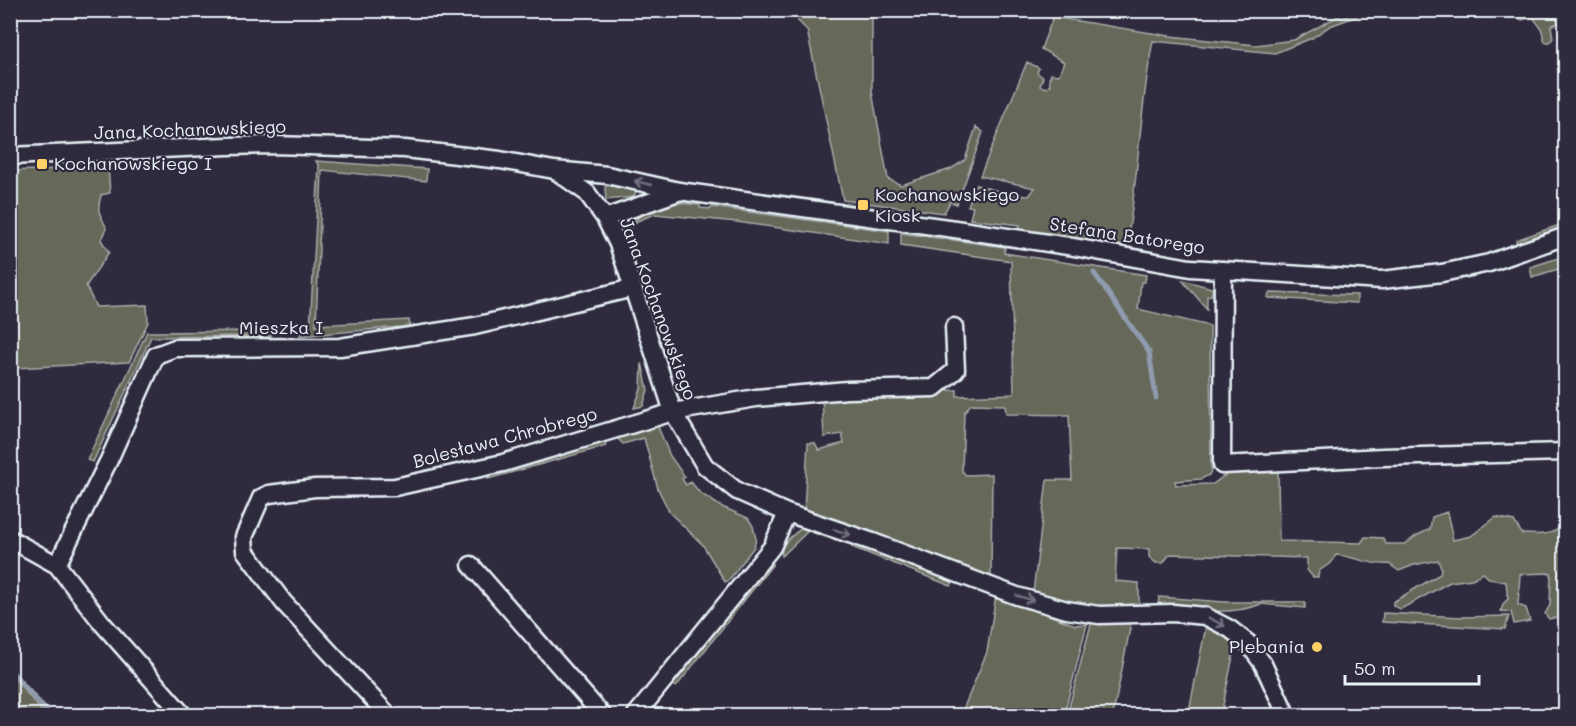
<svg xmlns="http://www.w3.org/2000/svg" width="1576" height="726" font-family="Mali,sans-serif">
<style>
.green{fill:#66685a;stroke:#a7aca9;stroke-width:1.5}
.lines{fill:none;stroke-linecap:round;stroke-linejoin:round}
.stream{stroke:#8f9bae;stroke-width:5}
.minor-casing{stroke:#e8f1f8;stroke-width:21}
.minor{stroke:#2f2a3d;stroke-width:16}
.oneway{stroke:#70707e}
.poi-dot{fill:#ffd166;stroke:#2f2a3d;stroke-width:2}
.labels{text-anchor:middle;stroke-width:4.5;stroke-linejoin:round;paint-order:stroke}
.street-label{font-size:18px;fill:#e8f1f8;stroke:#2f2a3d}
.poi-label{font-size:18px;fill:#e8f1f8;stroke:#2f2a3d;text-anchor:start}
</style>
<rect width="100%" height="100%" fill="#2f2a3d"/>
<filter id="ink" filterUnits="userSpaceOnUse"><feTurbulence type="fractalNoise" baseFrequency=".0167" numOctaves="2"/><feDisplacementMap in="SourceGraphic" scale="12" xChannelSelector="R" yChannelSelector="G"/><feConvolveMatrix kernelMatrix="1 2 1 2 8 2 1 2 1" color-interpolation-filters="sRGB"/></filter>
<g filter="url(#ink)">
<path class="green" d="M800 11H872V92L888 179 901 185 951 169 965 160 976 127 983 132 957 204 950 202 944 213 843 200 807 30 798 21Z
M1363 11V14L1330 26 1312 38 1275 53 1153 41C1139 109 1139 179 1126 247L1019 231 1020 225 970 219 973 207 968 206 976 185 1013 195 1029 196 1035 188 980 176 1027 62 1039 68 1037 73 1043 77 1040 86 1047 88 1050 85 1049 79 1051 74 1059 75 1064 62 1041 49 1053 17 1170 36 1256 45 1294 40 1340 15 1341 18Z
M1515 11H1540L1543 13 1555 14 1558 23 1551 26 1553 38 1550 42H1545L1541 28 1533 17 1522 20 1516 17Z
M316 161 427 169 426 181 322 170 316 325 409 320 410 326 300 336 301 331 310 330 319 166Z
M108 167 110 193 101 195C100 200 98 207 99 211 102 225 112 224 101 240L109 252 86 286 96 307 147 305 148 322 129 362 15 368 11 376V171Z
M610 183 636 190 634 197 606 200 605 187Z
M669 202 700 205V208L711 209 712 207 889 231V244L737 222 655 214 637 221 630 229 629 227C639 213 654 209 669 202Z
M1565 223V228L1517 246 1516 240Z
M901 233 1005 247 1004 253 1146 275 1145 282H1141L1138 309 1210 326 1211 471 1209 475 1201 479 1175 481 1176 485 1213 484 1232 470 1278 469 1279 541 1361 543 1365 537 1383 538 1386 544H1405L1416 536 1430 529 1432 517 1447 512 1453 540 1471 536 1496 517 1514 521 1522 534C1540 535 1551 536 1565 524V616L1549 619 1545 614 1550 605 1551 573 1520 574 1518 605 1526 608 1530 621 1514 624 1511 612 1501 611 1503 604 1508 599 1506 582 1490 579 1483 573 1472 579 1450 582 1401 609 1393 606V602L1440 574 1441 567 1438 560 1414 565 1399 571 1389 564C1371 566 1354 556 1336 555L1332 562 1319 571 1318 577H1313L1307 570V558L1170 554 1163 563H1156L1149 557V549L1117 548 1115 581 1139 583V604L1113 608 1077 606 1033 593 1047 480H1072L1069 415 1006 414 1005 405 971 404 964 413 962 471 966 475 992 474 991 579 804 510 808 443H815L819 450 844 443 842 434 824 437 822 397 957 390V396L1014 394 1011 261 901 245Z
M1565 256V267L1532 277 1530 267Z
M1182 280 1212 288V295L1207 296V309Z
M1269 293 1357 295V303L1268 298Z
M274 331 271 336 151 337 93 462 87 460 147 332Z
M642 363 648 390 643 406 634 408 641 389Z
M656 422 670 456 685 477 682 479 686 485 691 482 700 493 720 506 748 518 753 526 756 539 754 547 729 580 725 582 703 545 670 513 658 489 644 438 623 444 613 434Z
M602 438 606 446 488 479 489 471Z
M802 528H811L837 537 834 540 808 531 782 556C779 544 793 535 802 528Z
M854 542 953 580 951 586 852 547Z
M771 561 773 564 676 687 673 685Z
M996 595 1075 625 1087 624 1064 715 962 712 987 652Z
M1159 597 1224 602H1305V608L1261 604C1230 617 1190 609 1158 606Z
M1383 613 1462 617 1509 616 1505 629 1382 622Z
M1131 623 1113 715H1067L1091 624Z
M1206 626C1216 630 1232 634 1235 646L1221 715 1188 716Z
M11 674 45 715H11Z"/>
<g class="lines">
<path class="stream" d="M1094 273 1149 352 1156 398
M10 670 51 716"/>
<defs>
<path id="minor" d="M10 156 227 146 274 145 405 149 500 160 554 170 607 175 679 191 955 229 1068 246 1190 268 1382 280 1442 273 1489 263 1566 236
M556 171 587 193 605 218 618 244 633 288 673 412 705 466 737 491 787 513 873 542 1017 596 1067 610 1099 615 1173 613 1205 616 1230 629 1248 643 1263 664 1287 716
M605 218 678 192
M1223 270 1222 465 1383 457 1566 452
M10 539 57 565
M471 565 603 716
M184 716 102 623 57 565 109 460 156 355 175 348 340 347 475 326 633 288
M389 716 284 603 245 551 244 537 261 498 269 494 315 488 395 487 503 463 673 412 756 398 847 390 934 388 956 370 954 327
M635 716 772 547 787 513"/>
</defs>
<use href="#minor" class="minor-casing"/>
<use href="#minor" class="minor"/>
</g>
<defs><path id="oneway-shaft" d="M-6 0H5M1.5-3L5.5 0L1.5 3" fill="none" stroke-width="1.6" stroke-linecap="round" stroke-linejoin="round" transform="scale(1.5)"/></defs>
<g class="oneway">
<use href="#oneway-shaft" transform="translate(643 183) rotate(-167)"/>
<use href="#oneway-shaft" transform="translate(842 532) rotate(19)"/>
<use href="#oneway-shaft" transform="translate(1025 598) rotate(16)"/>
<use href="#oneway-shaft" transform="translate(1217 622) rotate(27)"/>
</g>
</g>
<g class="poi-dot">
<rect x="36" y="158" width="12" height="12" rx="3"/>
<rect x="857" y="199" width="12" height="12" rx="3"/>
<circle cx="1317" cy="647" r="6"/>
</g>
<g class="labels">
<g class="street-label">
<text transform="translate(190 130) rotate(-2)" y="6">Jana Kochanowskiego</text>
<text transform="translate(1127 236) rotate(9)" y="6">Stefana Batorego</text>
<text transform="translate(658 309) rotate(70)" y="6">Jana Kochanowskiego</text>
<text x="281" y="334">Mieszka I</text>
<text transform="translate(505 438) rotate(-15)" y="6">Bolesława Chrobrego</text>
</g>
<g class="poi-label">
<text x="54" y="170">Kochanowskiego I</text>
<text x="875" y="201">Kochanowskiego<tspan x="875" dy="21">Kiosk</tspan></text>
<text x="1305" y="653" text-anchor="end">Plebania</text>
</g>
</g>
<rect width="1576" height="726" fill="none" stroke="#2f2a3d" stroke-width="36"/>
<rect x="18" y="18" width="1540" height="690" fill="none" stroke="#e8f1f8" stroke-width="2" filter="url(#ink)"/>
<path d="M1345 675v9h134v-9" fill="none" stroke="#e8f1f8" stroke-width="3"/>
<text x="1354" y="675" font-size="18" fill="#e8f1f8" stroke="#2f2a3d" stroke-width="4.5" paint-order="stroke">50 m</text>
</svg>
